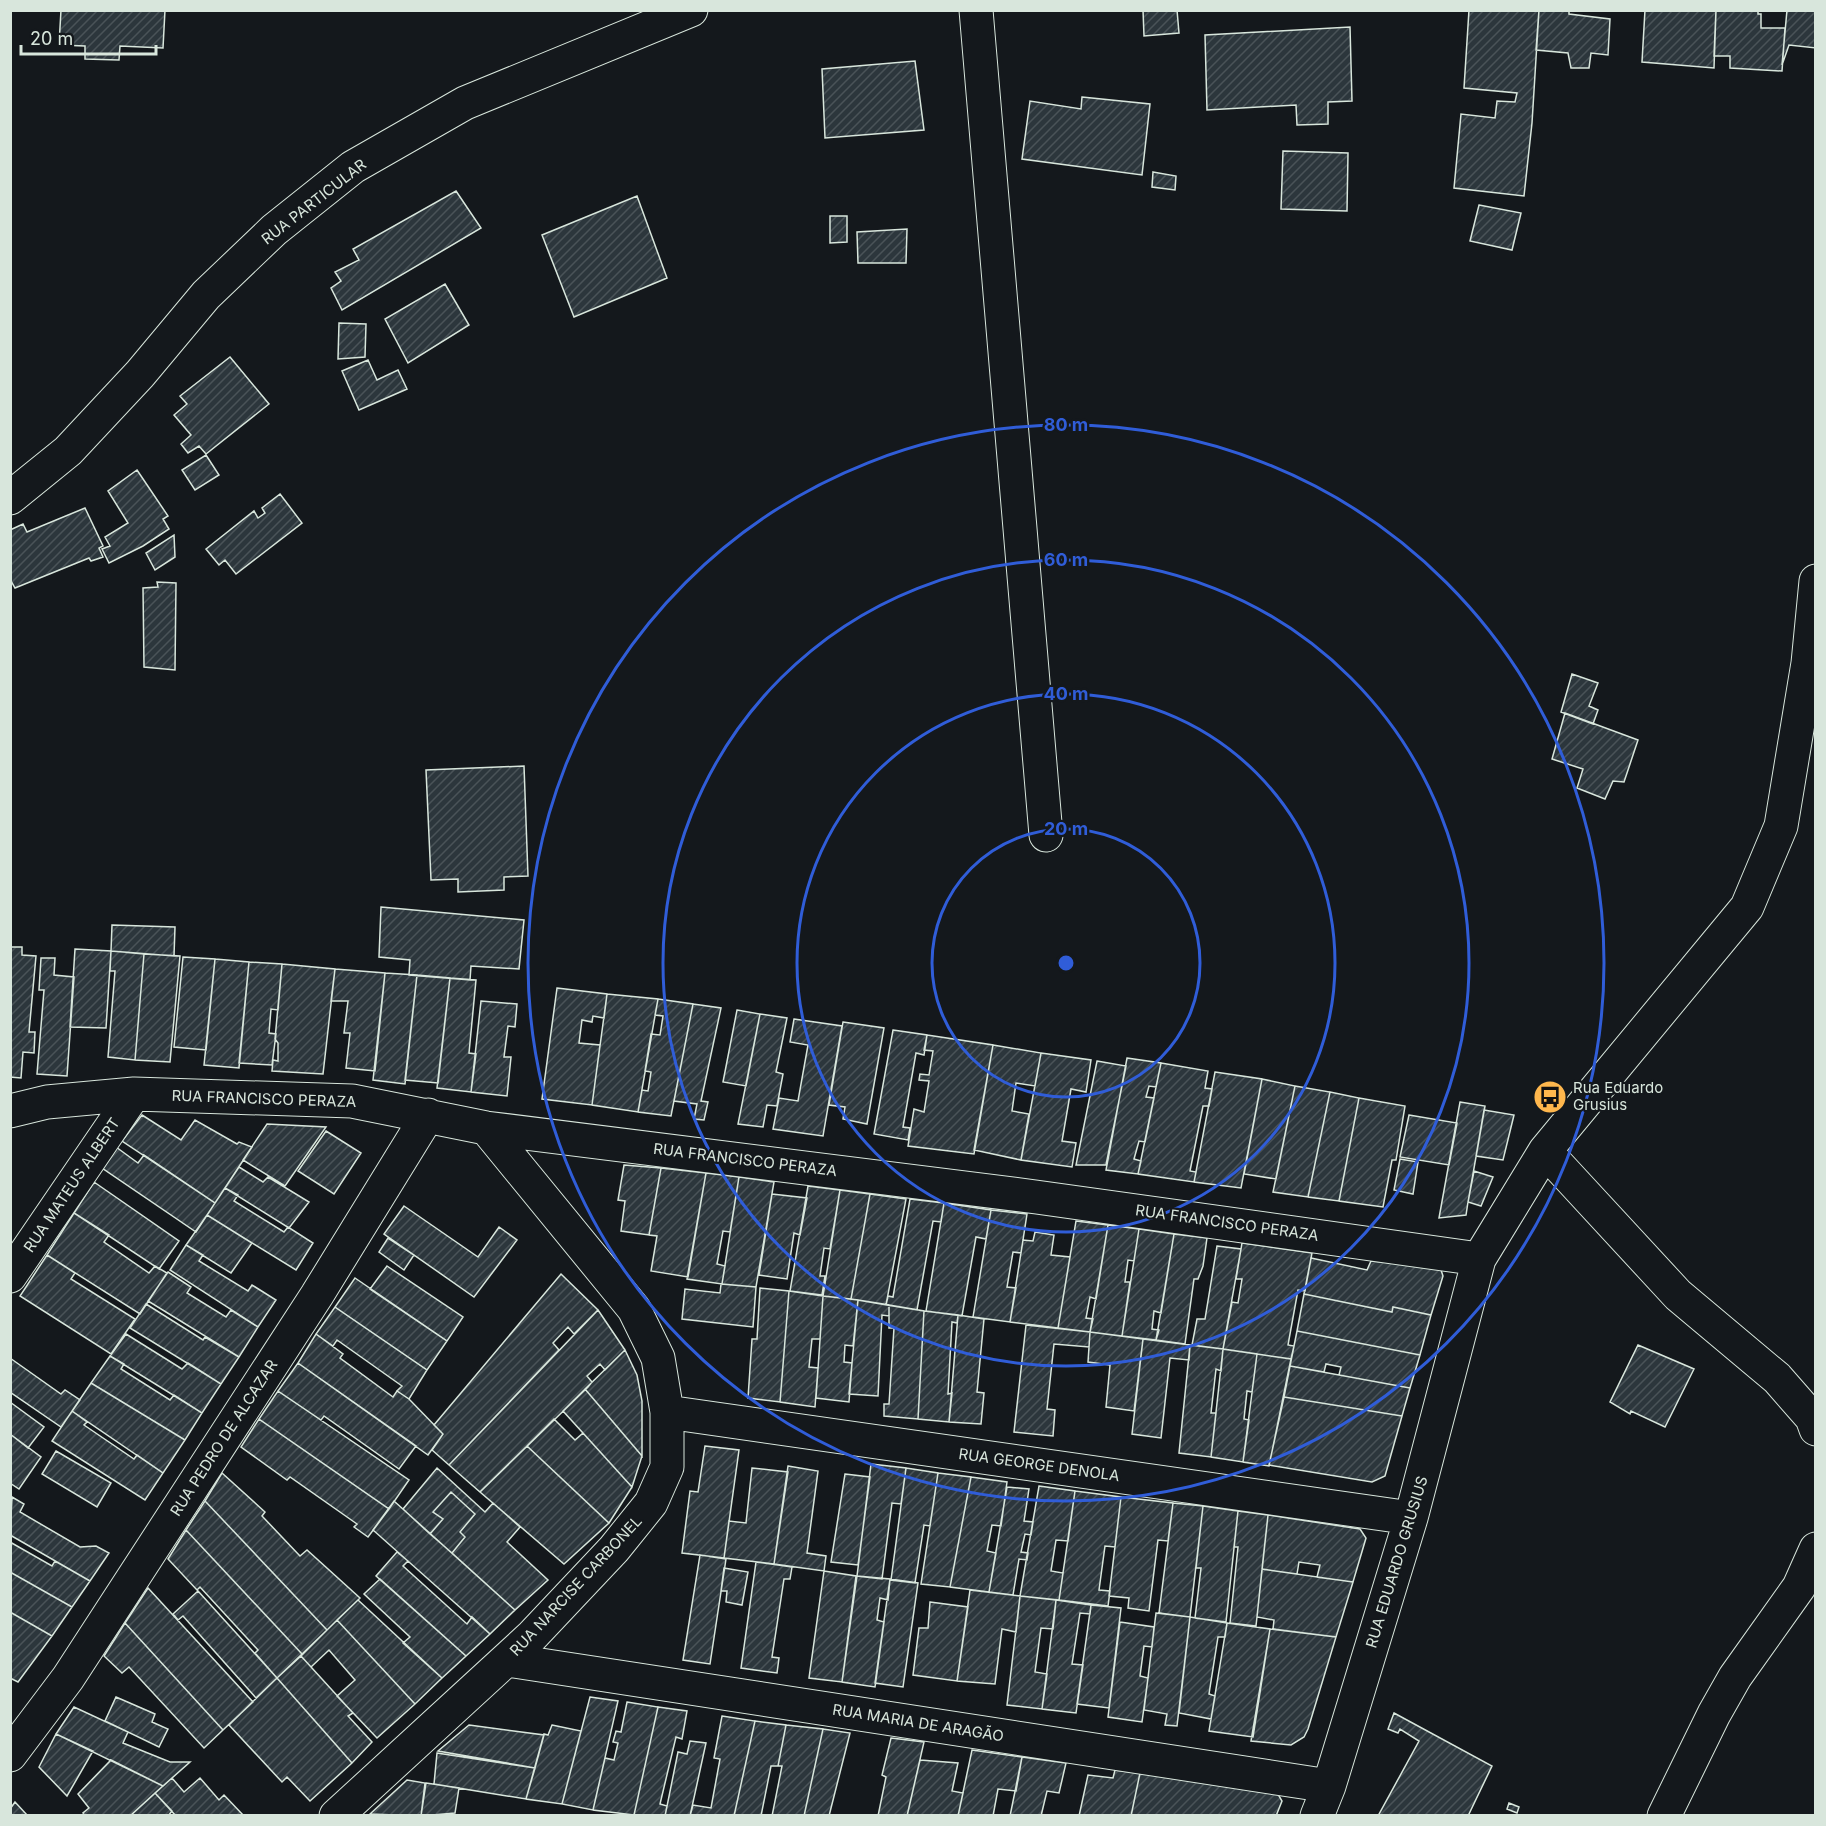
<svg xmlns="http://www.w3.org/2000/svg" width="1826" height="1826" font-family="Inter,sans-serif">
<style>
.building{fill:url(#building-hatch);stroke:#d8e6dc;stroke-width:1.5}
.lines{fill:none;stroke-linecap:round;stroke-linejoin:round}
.minor-casing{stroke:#d8e6dc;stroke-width:35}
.minor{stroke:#14181c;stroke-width:33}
.ring{fill:none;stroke:#305dd8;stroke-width:3}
.labels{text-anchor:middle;stroke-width:4.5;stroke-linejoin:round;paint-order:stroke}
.street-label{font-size:15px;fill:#d8e6dc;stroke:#14181c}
.poi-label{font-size:15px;fill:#d8e6dc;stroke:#14181c;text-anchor:start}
.centre{fill:#305dd8;stroke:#14181c;stroke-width:3}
.ring-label{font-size:18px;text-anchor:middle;font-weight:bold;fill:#305dd8;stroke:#14181c;stroke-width:4.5;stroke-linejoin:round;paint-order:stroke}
</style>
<defs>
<pattern id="building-hatch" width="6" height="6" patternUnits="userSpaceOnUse" patternTransform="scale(1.5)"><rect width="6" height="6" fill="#2c363c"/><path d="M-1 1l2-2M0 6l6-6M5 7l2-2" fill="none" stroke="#4a5358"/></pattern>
</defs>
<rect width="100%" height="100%" fill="#14181c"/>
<path class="building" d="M61 10H165L163 48 120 46 119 60 85 59V46L59 45Z
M1143 10H1177L1179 33 1144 36Z
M1469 10H1539L1532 123 1524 196 1454 188 1461 114 1495 118 1497 101 1515 102 1517 93 1464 88Z
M1539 10H1569V14L1610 19 1608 55 1591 53 1589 68H1571L1568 53 1536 50Z
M1645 10H1716L1714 68 1642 62Z
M1716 10H1758V14H1761V28H1785L1782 71 1730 68V56H1714Z
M1787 10H1816V48L1789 45 1782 65Z
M1350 27 1352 101 1328 102V124L1297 125 1296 105 1207 110 1205 35Z
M915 61 924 130 825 138 822 69Z
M1082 97 1150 104 1142 175 1022 159 1030 101 1081 109Z
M1283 151 1348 153 1347 211 1281 209Z
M1153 172 1176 176 1175 190 1152 187Z
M456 191 481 228 342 310 331 288 341 281 335 272 359 260 353 249Z
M637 196 667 278 574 317 542 235Z
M1479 205 1521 213 1512 250 1470 241Z
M830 216H847V242L830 243Z
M907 229 906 263H858L857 232Z
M445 284 469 325 408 363 385 319Z
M339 323 366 324 365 357 338 359Z
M230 357 269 404 206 454 199 446 188 453 181 444 191 435 174 415 187 404 180 396Z
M368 360 377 380 398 370 407 389 359 410 342 371Z
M206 455 219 475 195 490 182 470Z
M137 470 168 516 163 519 169 529 143 546 109 563 102 549 110 546 105 537 128 523 108 491Z
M280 494 302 523 236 574 225 560 219 565 206 549 254 511 258 518 265 513 262 508Z
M85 508 103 546 99 548 103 557 91 561 89 558 15 588 10 579V530L23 524 27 532Z
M174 535 175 557 155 570 146 553Z
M157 582 176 583 175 670 144 667 143 588 158 587Z
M1572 674 1598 683 1589 706 1598 710 1593 724 1561 712Z
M1565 713 1638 740 1624 782 1613 781 1605 799 1577 788 1583 769 1552 759Z
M524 766 528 876 504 877V890L458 892V879L431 880 426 770Z
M381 907 524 920 519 969 471 966 470 980 409 975 410 960 379 957Z
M112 925 175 927 174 956 111 951Z
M10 947H22V955L36 956 29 1032H35L34 1053 23 1052 21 1078 10 1077Z
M75 949 111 951 106 1028 70 1027Z
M111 951 144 954 135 1060 108 1057 115 971H110Z
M144 954 180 956 170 1062 135 1060Z
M183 957 215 959 206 1050 174 1047Z
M41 958H55L54 975 74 977 67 1076 37 1074 44 990H39Z
M215 959 249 962 239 1068 204 1065Z
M249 962 282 964 278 1010 271 1009 269 1033 276 1034 272 1065 239 1063Z
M282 964 335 969 323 1074 272 1071 273 1060 278 1061V1043L275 1039Z
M335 969 385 973 375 1071 346 1068 350 1033H344L348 1001H331Z
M385 973 417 975 405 1084 373 1080Z
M417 975 450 978 438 1083 405 1080Z
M450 978 476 980 469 1053 476 1054 471 1092 437 1088Z
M557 988 607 994 604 1018 593 1016 592 1022 582 1020 579 1043 600 1045 592 1105 542 1099Z
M607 994 658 999 638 1112 592 1105Z
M658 999 693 1004 671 1116 638 1112 642 1090 648 1091 651 1072 645 1071 651 1034 660 1035 663 1016 655 1015Z
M481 1001 517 1004 515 1027 508 1026 504 1057H511L507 1096 471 1092Z
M693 1004 721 1008 701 1101 708 1102 704 1120 694 1119 697 1104 674 1101Z
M737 1010 760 1014 746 1086 723 1082Z
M760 1014 787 1018 776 1072 783 1074 777 1106 767 1105 763 1127 738 1124Z
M794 1019 842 1026 823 1136 773 1129 779 1098 798 1101 808 1045 790 1042Z
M843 1022 884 1028 867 1124 843 1119 845 1107 829 1105Z
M893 1030 927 1035 924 1055 916 1053 903 1127 910 1128 908 1140 874 1134Z
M927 1035 993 1045 974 1154 908 1146 914 1109 924 1112 929 1081 919 1080 920 1074 929 1075 933 1051 924 1050Z
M993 1045 1041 1053 1035 1086 1016 1083 1012 1111 1029 1114 1021 1160 974 1150Z
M1041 1053 1091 1060 1086 1092 1071 1089 1062 1141 1076 1143 1072 1167 1021 1160Z
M1127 1058 1161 1063 1156 1087 1149 1086 1146 1097 1154 1098 1145 1142 1139 1141 1134 1159 1141 1161 1138 1174 1106 1170Z
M1097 1061 1126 1066 1106 1165H1076Z
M1161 1063 1208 1071 1205 1088 1212 1089 1209 1106H1203L1190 1171 1196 1172 1194 1182 1138 1174Z
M1215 1072 1262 1079 1241 1188 1194 1182Z
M1262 1079 1295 1086 1276 1179 1244 1174Z
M1295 1086 1330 1092 1308 1197 1273 1192Z
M1330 1092 1359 1098 1339 1201 1308 1197Z
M1359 1098 1405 1106 1396 1160H1392L1383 1207 1339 1201Z
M1460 1102 1485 1106 1468 1202 1466 1215 1439 1218Z
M1484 1110 1514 1115 1503 1160 1476 1156Z
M142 1115 181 1140 195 1120 237 1144 239 1142 252 1147 215 1203 122 1141Z
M1409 1115 1457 1123 1449 1165 1400 1157Z
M267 1124 326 1127 285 1186 243 1160Z
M326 1131 361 1153 334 1194 298 1171Z
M116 1147 138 1163 144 1155 215 1203 196 1232 102 1168Z
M1400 1159 1418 1162 1413 1194 1394 1190Z
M624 1165 661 1168 649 1235 621 1231 625 1201 618 1200Z
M239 1167 263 1182 268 1177 309 1202 289 1228 225 1188Z
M661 1168 706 1173 688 1277 651 1271 657 1236 649 1235Z
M1474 1171 1493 1177 1481 1206 1468 1202Z
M706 1173 739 1177 730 1232 723 1231 717 1264 725 1266 722 1284 687 1279Z
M739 1177 774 1182 756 1287 722 1284Z
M94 1182 179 1241 159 1269 74 1213Z
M808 1186 840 1190 830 1249 824 1248 820 1276H825L822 1295 790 1291Z
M225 1188 238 1195 234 1201 284 1232 288 1227 313 1243 296 1270 207 1215Z
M840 1190 870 1194 851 1299 823 1296Z
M772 1194 807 1198 800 1235 794 1233 787 1279 759 1275Z
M870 1194 906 1199 886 1305 851 1299Z
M910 1199 944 1203 941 1222 933 1221 917 1310 886 1305 888 1296 893 1297Z
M944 1203 991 1210 986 1239 976 1237 962 1316 926 1311Z
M404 1206 478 1257 499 1227 517 1240 474 1297 384 1234Z
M991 1210 1027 1214 1021 1253 1013 1252 1007 1287 1016 1288 1010 1322 973 1317Z
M74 1213 109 1235 104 1242 149 1273 155 1266 167 1273 140 1314 47 1255Z
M207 1215 252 1243 231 1273 186 1245Z
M1076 1221 1108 1225 1096 1299 1090 1297 1086 1318 1093 1319 1090 1332 1058 1328Z
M1108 1225 1139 1229 1134 1261 1128 1260 1125 1282H1130L1122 1336 1090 1332Z
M1139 1229 1174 1234 1161 1313 1154 1311 1152 1329 1159 1330 1156 1340 1122 1336Z
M1035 1232 1054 1235 1051 1255 1070 1257 1058 1328 1010 1322 1023 1240 1033 1241Z
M1174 1234 1207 1238 1203 1266 1198 1279H1194L1185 1344 1156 1340Z
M388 1238 414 1255 404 1270 379 1252Z
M1242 1243 1312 1253 1305 1291 1298 1290 1288 1345 1294 1346 1291 1359 1223 1349 1232 1302 1238 1303 1242 1279H1236Z
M186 1245 203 1255 199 1261 248 1291 252 1285 276 1300 258 1327 170 1270Z
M1217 1246 1241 1249 1223 1349 1192 1345 1197 1319H1205Z
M47 1255 75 1273 71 1279 135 1319 111 1354 20 1296Z
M1311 1258 1367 1270 1371 1261 1440 1267 1443 1276 1431 1315 1393 1307 1392 1312 1304 1294Z
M387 1266 463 1317 447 1341 370 1289Z
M168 1272 191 1287 187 1293 226 1317 231 1310 258 1327 239 1357 148 1301Z
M561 1274 598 1310 574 1334 568 1327 553 1343 559 1350 449 1465 432 1450 443 1434 434 1425Z
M355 1278 447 1341 427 1370 335 1307Z
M721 1284 756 1287 753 1327 682 1319 685 1289 720 1293Z
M760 1288 789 1291 780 1402 748 1398 752 1339H757Z
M789 1291 823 1296 820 1339H812L809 1367 818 1368 815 1407 780 1402Z
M1304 1294 1392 1312 1393 1307 1431 1315 1420 1355 1297 1331Z
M823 1296 858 1300 853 1346 845 1345 844 1362 852 1363 849 1402 816 1398Z
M858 1300 889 1305V1316L882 1315 878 1396 849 1394Z
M146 1304 203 1340 205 1337 239 1357 221 1384 130 1328Z
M889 1305 924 1311 918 1419 884 1416V1404H889L894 1328H889Z
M335 1307 427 1370 409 1399 397 1391 402 1386 337 1340 333 1346 316 1334Z
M598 1310 625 1350 605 1370 600 1364 587 1376 592 1382 588 1387 480 1492 449 1465Z
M924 1311 958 1315 957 1323 952 1322 948 1394 952 1393 949 1422 918 1419Z
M958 1315 984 1319 977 1392 984 1393 981 1424 949 1422Z
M1026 1325 1090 1332 1089 1347 1054 1344 1047 1409 1055 1410 1053 1436 1014 1432Z
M1297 1331 1420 1355 1410 1388 1339 1375 1341 1367 1326 1364 1324 1372 1290 1366Z
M1090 1332 1143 1339 1134 1411 1106 1407 1110 1365 1088 1362Z
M126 1334 182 1369 188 1363 221 1384 202 1413 110 1356Z
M316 1334 343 1354 340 1358 393 1397 397 1391 409 1399 443 1434 428 1455 298 1363Z
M1143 1339 1190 1345 1189 1360 1170 1358 1161 1438 1132 1434Z
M1190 1345 1223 1349 1221 1371 1216 1369 1211 1413H1216L1211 1457 1179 1453Z
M1638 1345 1694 1369 1665 1427 1631 1411 1630 1414 1610 1402Z
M1223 1349 1257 1354 1252 1392 1247 1391 1244 1419 1249 1420 1243 1462 1211 1457Z
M625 1350 637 1375 642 1401V1456L585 1389Z
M1257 1354 1291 1359 1269 1466 1243 1462Z
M110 1356 124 1364 121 1369 170 1400 174 1395 202 1413 185 1440 91 1383Z
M10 1358 61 1394 65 1390 80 1400 61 1427 10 1392Z
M298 1363 416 1446 399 1469 324 1416 321 1420 278 1391Z
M1290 1366 1410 1388 1402 1416 1284 1397Z
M91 1383 185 1440 163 1473 72 1411Z
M585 1389 642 1456 632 1487 563 1411Z
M278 1391 409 1480 389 1509 259 1419Z
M1284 1397 1402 1416 1385 1476 1372 1482 1269 1465Z
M10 1402 44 1427 28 1448 10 1434Z
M72 1411 87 1422 84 1425 134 1459 137 1455 163 1473 145 1500 52 1441Z
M259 1419 389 1509 368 1537 354 1527 357 1524 290 1477 287 1480 241 1447Z
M554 1419 575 1440 583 1433 632 1487 609 1523 527 1446Z
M10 1434 41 1457 19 1489 10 1483Z
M527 1446 609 1523 564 1564 480 1492Z
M705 1446 739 1450 724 1558 682 1553 690 1491 698 1492Z
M56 1451 111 1483 97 1507 42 1474Z
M871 1464 906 1468 901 1504 892 1503 882 1579 857 1576Z
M788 1466 818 1471 807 1553 826 1556 824 1571 774 1564Z
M437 1468 485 1512 493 1503 520 1527 507 1542 548 1580 515 1610 452 1553 465 1537 460 1532 475 1514 451 1492 433 1512 443 1519 430 1534 403 1509Z
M752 1468 788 1472 774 1564 724 1558 729 1521 746 1523Z
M906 1468 938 1473 930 1526 924 1525 915 1583 891 1580Z
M222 1473 265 1512 262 1516 300 1556 307 1550 360 1598 327 1630 205 1501Z
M938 1473 971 1477 950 1587 921 1584Z
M845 1474 870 1477 858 1565 831 1562Z
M971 1477 1007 1482 1001 1526 992 1525 987 1551 996 1553 989 1592 950 1587Z
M1039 1486 1075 1491 1068 1541 1056 1540 1051 1571 1063 1573 1059 1600 1020 1596Z
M1007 1487 1029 1489 1024 1521 1033 1522 1031 1535 1025 1534 1021 1552 1028 1553 1027 1560 1019 1559 1013 1595 989 1592Z
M1075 1491 1121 1497 1115 1547 1105 1546 1099 1590 1110 1591 1108 1606 1059 1600Z
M451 1492 475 1514 460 1532 465 1537 452 1553 430 1534 443 1519 433 1512Z
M12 1497 24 1504 20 1512 80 1547 96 1546 109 1553 90 1581 10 1535Z
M1121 1497 1173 1503 1168 1541 1158 1540 1149 1611 1128 1608 1129 1598 1109 1596Z
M205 1501 327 1630 302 1654 186 1530Z
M394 1501 515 1610 490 1634 373 1530Z
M1173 1503 1203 1506 1190 1617 1159 1613Z
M1203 1506 1238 1511 1226 1622 1195 1618 1201 1568H1196Z
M1238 1511 1268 1515 1256 1626 1230 1623 1238 1547H1234Z
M1268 1515 1360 1529 1366 1538 1353 1582 1317 1577 1320 1565 1299 1562 1297 1574 1262 1569Z
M186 1530 302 1654 277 1678 255 1653 258 1650 200 1587 197 1590 168 1559Z
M10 1542 52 1566 55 1561 90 1581 72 1607 10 1572Z
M397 1552 408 1561 403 1566 467 1624 472 1617 490 1634 466 1656 376 1576Z
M700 1555 726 1559 710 1664 683 1660Z
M756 1562 792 1567 790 1579H784L772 1657 779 1658 777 1673 741 1668Z
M724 1568 748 1572 742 1605 726 1602 727 1591H721Z
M1262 1569 1353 1582 1336 1637 1273 1629 1274 1620 1257 1617Z
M824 1571 856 1576 842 1682 809 1678Z
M10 1572 72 1607 52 1636 10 1612Z
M857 1576 890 1579 888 1600 880 1598 877 1620 884 1622 875 1687 842 1682Z
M380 1579 466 1656 442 1678 403 1643 410 1637 364 1594Z
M890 1579 918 1583 903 1687 875 1683Z
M148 1588 253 1702 223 1730 125 1623Z
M970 1590 1020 1596 1016 1632 1002 1629 995 1684 957 1681Z
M198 1591 277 1678 256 1698 183 1616 178 1620 173 1614Z
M1020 1596 1056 1600 1053 1629 1041 1628 1035 1672 1047 1674 1042 1709 1007 1705Z
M358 1600 442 1678 415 1704 337 1620Z
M1056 1600 1091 1605 1090 1614 1080 1613 1072 1664 1083 1665 1076 1713 1042 1709Z
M930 1602 968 1607 957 1681 913 1675 919 1628H928Z
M1091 1605 1121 1608 1109 1708 1077 1704Z
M10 1612 52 1636 18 1682 10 1678Z
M1156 1613 1190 1617 1177 1726 1165 1725 1167 1714 1144 1710Z
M1190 1617 1227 1623 1225 1637H1218L1209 1694 1215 1696 1211 1719 1179 1713Z
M337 1620 415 1704 377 1738 337 1696 355 1680 329 1650 311 1667 301 1656Z
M1120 1622 1154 1627 1152 1647 1144 1646 1140 1676 1148 1678 1142 1722 1108 1717Z
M125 1623 223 1730 204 1748 129 1667 122 1673 104 1656Z
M1227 1623 1270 1629 1253 1737 1209 1731Z
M1270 1629 1336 1637 1308 1729 1304 1737 1291 1745 1251 1741Z
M301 1656 353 1713 348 1716 372 1742 352 1763 277 1678Z
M277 1678 352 1763 310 1801 287 1777 282 1782 229 1725Z
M116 1697 155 1714 152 1722 168 1729 159 1747 105 1721Z
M590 1697 618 1701 593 1810 562 1804Z
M627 1702 658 1707 634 1815 593 1810 605 1758 614 1760 618 1743 613 1742 616 1731 621 1732Z
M74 1707 128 1732 123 1743 170 1762H190L163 1786 56 1734Z
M658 1707 687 1711 682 1739 676 1737 660 1804 667 1806 665 1816 634 1815Z
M1394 1713 1492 1766 1468 1816H1378L1419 1741 1400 1729 1398 1733 1388 1729Z
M722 1716 755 1721 734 1816H690L693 1805 711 1808 720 1759 714 1758Z
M755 1721 786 1725 778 1766H771L761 1816H734Z
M469 1725 544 1735 535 1768 438 1751Z
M552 1725 581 1731 562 1804 526 1799 544 1734 548 1735Z
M786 1725 823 1729 804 1816H772L782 1766H778Z
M823 1729 850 1733 829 1816H804Z
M56 1734 93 1751 67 1796 39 1767Z
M891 1738 924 1742 907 1816H878L886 1777 882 1775Z
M690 1741 706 1743 690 1816H665L678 1752 687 1754Z
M972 1750 1022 1757 1016 1791 998 1789 993 1816H958Z
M437 1753 535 1768 526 1799 434 1784Z
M1022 1757 1066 1763 1059 1793 1047 1791 1041 1816H1010Z
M111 1760 163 1786 130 1816H85L83 1813 89 1808 78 1794Z
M920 1760 958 1763 952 1791 963 1793 958 1816H907Z
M1115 1770 1140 1773 1131 1816H1079L1088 1775 1113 1778Z
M1140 1773 1275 1789 1282 1801 1276 1816H1131Z
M172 1778 184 1792 200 1778 219 1800 224 1795 244 1816H176L155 1793Z
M407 1780 425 1783 421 1816 370 1814Z
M426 1783 459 1788 455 1813 421 1816Z
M155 1793 172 1811 168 1816H130Z
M15 1802 27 1815 28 1816H10V1809Z
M1509 1803 1519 1807 1517 1813 1507 1809Z"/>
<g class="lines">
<defs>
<path id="minor" d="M976 10 1046 835
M10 498 68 451 140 374 206 295 274 230 353 167 465 103 691 10
M10 1111 47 1102 134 1094 352 1101 486 1128 1036 1197 1479 1259
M1545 1151 1678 1295 1777 1378 1812 1418 1816 1429
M10 1276 134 1094
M667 1412 1411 1518
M508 1660 1329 1786
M10 1755 68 1678 317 1295 428 1115
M336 1816 531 1637 614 1549 651 1503 667 1467V1412L658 1358 634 1309 486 1128
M1317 1816 1329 1786 1411 1518 1479 1259 1545 1151 1747 907 1781 826 1808 663 1816 581
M1664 1816 1714 1714 1735 1677 1799 1587 1816 1549"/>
</defs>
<use href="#minor" class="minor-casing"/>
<use href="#minor" class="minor"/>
</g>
<g class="ring">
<circle cx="1066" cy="963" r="134"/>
<circle cx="1066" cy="963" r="269"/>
<circle cx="1066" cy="963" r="403"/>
<circle cx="1066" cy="963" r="538"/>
</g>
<defs>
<symbol id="bus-disc" viewBox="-11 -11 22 22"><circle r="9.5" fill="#ffb74d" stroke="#14181c"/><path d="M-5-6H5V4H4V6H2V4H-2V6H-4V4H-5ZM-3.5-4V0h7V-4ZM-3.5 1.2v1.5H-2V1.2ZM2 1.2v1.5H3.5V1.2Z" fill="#111"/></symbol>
</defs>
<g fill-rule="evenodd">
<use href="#bus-disc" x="1531" y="1078" width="38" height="38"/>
</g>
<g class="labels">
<g class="street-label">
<text transform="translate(314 202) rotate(-38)" y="5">RUA PARTICULAR</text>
<text transform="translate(264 1099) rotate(2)" y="5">RUA FRANCISCO PERAZA</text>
<text transform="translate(745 1160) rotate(7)" y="5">RUA FRANCISCO PERAZA</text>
<text transform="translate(72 1185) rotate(-56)" y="5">RUA MATEUS ALBERT</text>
<text transform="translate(1227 1223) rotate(8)" y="5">RUA FRANCISCO PERAZA</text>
<text transform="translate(224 1438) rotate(-57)" y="5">RUA PEDRO DE ALCAZAR</text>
<text transform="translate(1039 1465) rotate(8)" y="5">RUA GEORGE DENOLA</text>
<text transform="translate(1397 1562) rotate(-73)" y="5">RUA EDUARDO GRUSIUS</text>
<text transform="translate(576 1586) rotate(-47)" y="5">RUA NARCISE CARBONEL</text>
<text transform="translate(918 1723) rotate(9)" y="5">RUA MARIA DE ARAGÃO</text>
</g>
<g class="poi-label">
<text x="1573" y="1093">Rua Eduardo<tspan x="1573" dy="17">Grusius</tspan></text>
</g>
</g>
<circle cx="1066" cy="963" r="9" class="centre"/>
<g class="ring-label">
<text x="1066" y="431">80 m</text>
<text x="1066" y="566">60 m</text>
<text x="1066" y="700">40 m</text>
<text x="1066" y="835">20 m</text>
</g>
<rect width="1826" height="1826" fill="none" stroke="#d8e6dc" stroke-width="24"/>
<path d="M21 45v9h135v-9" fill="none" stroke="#d8e6dc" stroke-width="3"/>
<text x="30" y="45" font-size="18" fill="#d8e6dc" stroke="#14181c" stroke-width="4.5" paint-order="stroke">20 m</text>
</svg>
